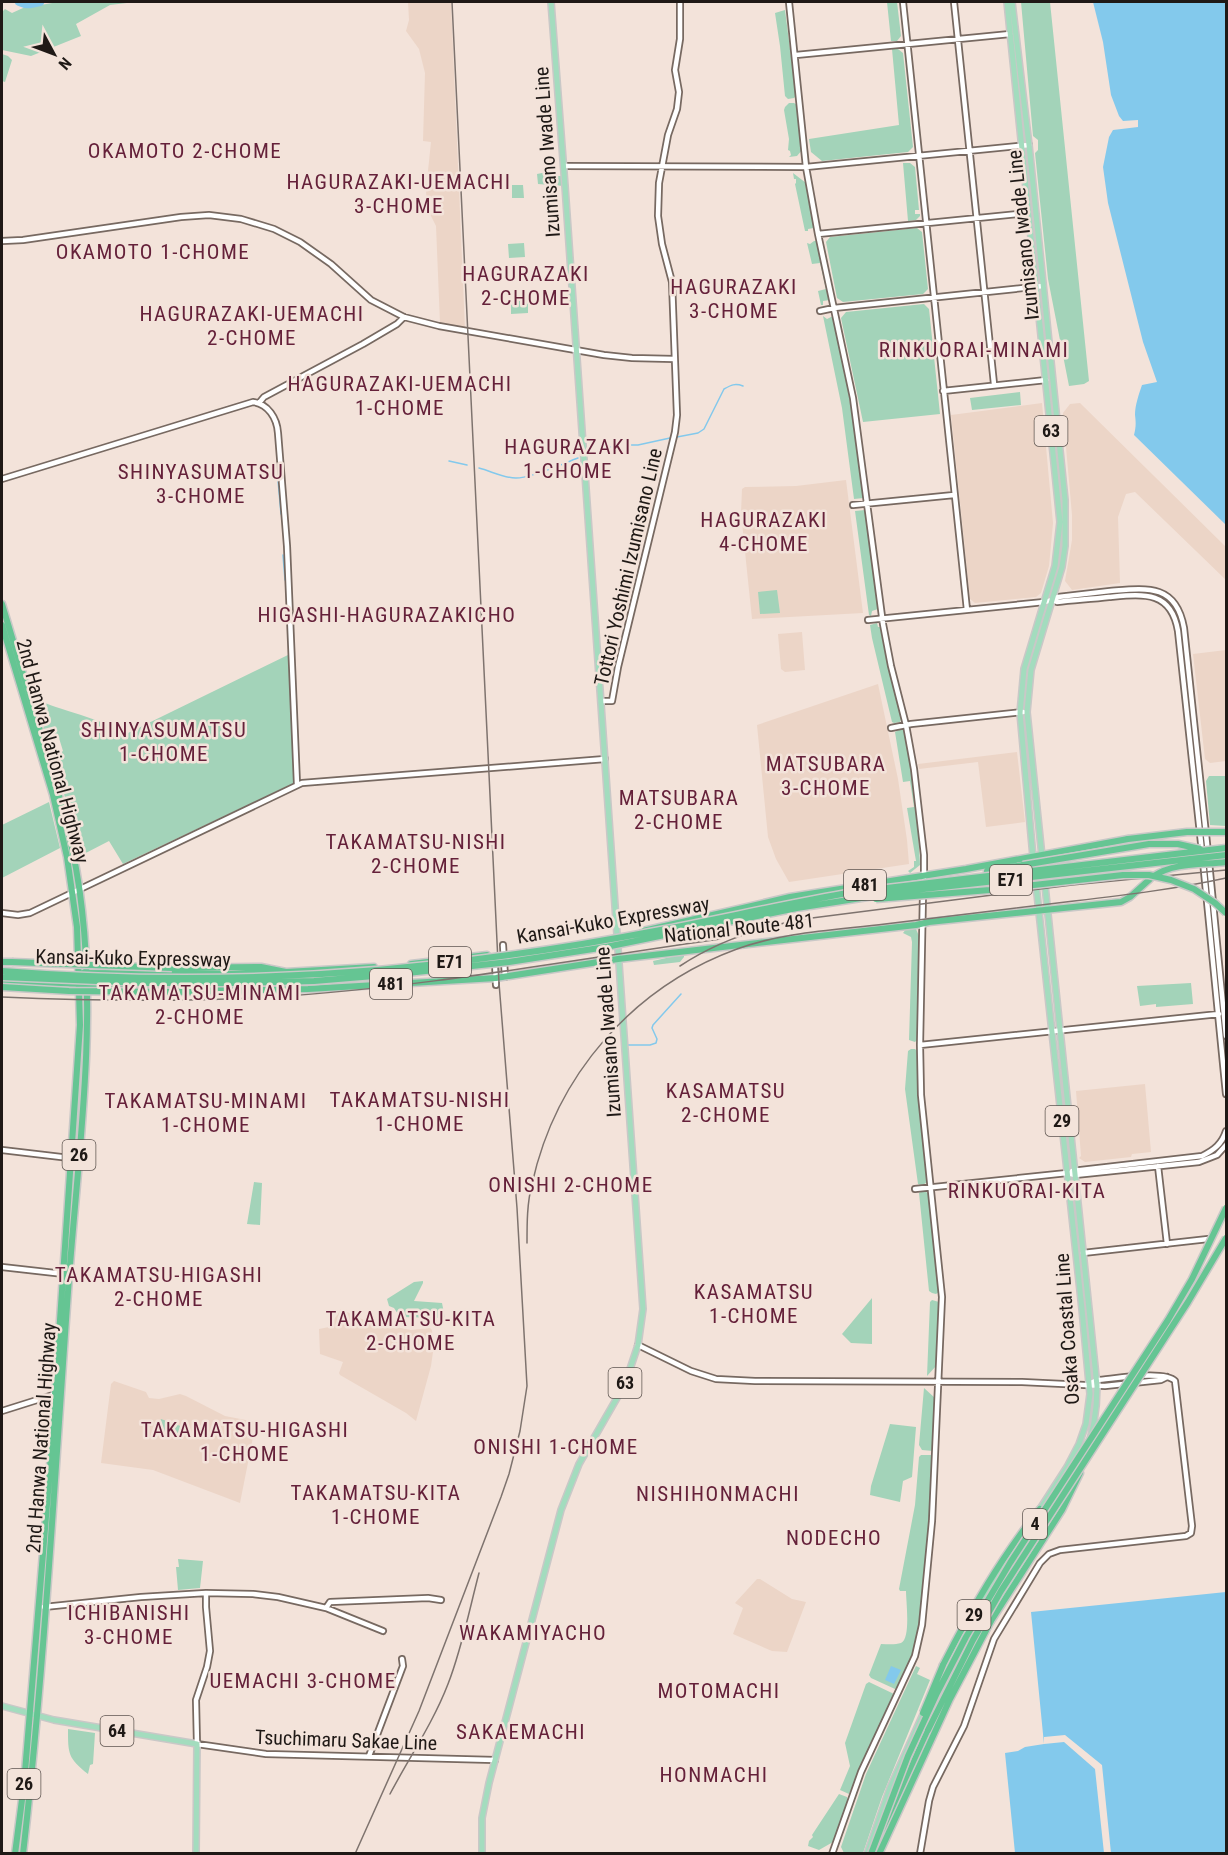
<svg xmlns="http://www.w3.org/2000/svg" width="1228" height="1855" font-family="'Roboto Condensed',sans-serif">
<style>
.built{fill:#ecd5c7}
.green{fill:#a3d3b9}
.water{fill:#83c9ec}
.pier{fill:#f3e3da}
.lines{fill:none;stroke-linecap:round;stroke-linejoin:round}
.stream{stroke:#83c9ec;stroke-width:1.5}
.river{stroke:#83c9ec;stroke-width:8}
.secondary-casing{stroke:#776961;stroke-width:8}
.primary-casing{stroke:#c9c8c7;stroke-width:8}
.highway-casing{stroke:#c9c8c7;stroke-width:9}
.secondary{stroke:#fff;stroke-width:4.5}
.primary{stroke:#a3dcbe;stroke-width:5}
.highway{stroke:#65c593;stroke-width:6}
.rail{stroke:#7e736e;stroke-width:1.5}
.highway-bridge-casing{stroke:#c9c8c7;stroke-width:9;stroke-linecap:butt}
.highway-bridge{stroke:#65c593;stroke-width:6}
.labels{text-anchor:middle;stroke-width:5;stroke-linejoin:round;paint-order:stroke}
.shield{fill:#f3e3da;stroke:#5f5651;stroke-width:1.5}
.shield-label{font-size:18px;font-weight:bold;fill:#1f1916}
.street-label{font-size:20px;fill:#1f1916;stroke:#f3e3da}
.neighbourhood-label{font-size:21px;letter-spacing:1.5px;fill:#65213a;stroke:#f3e3da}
</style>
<rect width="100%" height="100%" fill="#f3e3da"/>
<path class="built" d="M408 2H451L465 329 440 323 436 226 427 208 426 190 431 142 423 141 425 73 419 49 406 31 409 20Z
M1042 403 1053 523 1049 566 1041 593 1036 597 975 603 970 599 951 415Z
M1080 403 1226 547V580L1135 492 1126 494 1118 517 1120 583 1072 590 1065 581 1072 540V515L1063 413 1070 404Z
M846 480 863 613 752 619 741 513 742 489 745 487 796 486Z
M802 632 805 670 785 672 781 669 778 634Z
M1226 650V761L1210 763 1205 759 1193 654Z
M878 684 898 779 907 840 909 864 789 882 776 859 768 837 757 725Z
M1017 752 1025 822 986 827 978 762 919 769 918 764Z
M1145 1084 1151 1152 1132 1154 1131 1157 1085 1162 1079 1158 1081 1156 1076 1091Z
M341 1309 366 1321 411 1330 430 1328 432 1330 433 1352 431 1366 416 1421 406 1413 340 1375 339 1373 343 1362 320 1354 319 1329 329 1327Z
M114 1381 146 1392 149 1398 159 1399 180 1394 186 1396 225 1416 256 1422 240 1503 153 1470 101 1463 111 1384Z
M757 1579H760L792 1599 806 1602 787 1652 772 1651 733 1634 743 1608 735 1603Z"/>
<path class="green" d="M58 2H135L110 5 76 24 81 36 31 56 2 50V12L5 9 12 13 23 8Z
M887 2H897L901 36 897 41H891Z
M1021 2H1050L1089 381 1084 384 1069 386 1048 279 1035 153 1038 150V140L1033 136Z
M785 10 796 96 794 98 788 99 785 96 780 46 775 13Z
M892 49H898L903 53 913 147 908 152 822 161 811 152 809 139 899 125Z
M2 54 8 56 12 60 5 82 2 81Z
M789 103H794L797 105 802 150 797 156 789 157 791 155 790 151 788 150 789 139 784 110 785 107Z
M903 163H910L915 167 919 210H915V214H920V216L916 220 908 221Z
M547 172 549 176H563L564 186 538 184 537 174Z
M793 173 806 183 814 228 808 229V231H805L795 184 796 183V179H794Z
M512 185H523L524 198H512Z
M917 228 922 232 928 289 923 294 843 302 837 298 826 242 830 237Z
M814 241H817L830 300 823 301V305H821L818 291 826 289 820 263 812 264 807 243 810 244Z
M524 243 525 257 509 258 508 244Z
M528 300V313L511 314V301Z
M924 304 929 309 940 414 863 422 841 318 846 312Z
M823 316 827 319 833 316C847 377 856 437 864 498L854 499 842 408Z
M1020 392 1021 405 972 410 970 398Z
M865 510 878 609 872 611 871 616 869 615 855 511Z
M777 590 780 613 760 614 758 592Z
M877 623 878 627H880L886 658 901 719 900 722 894 723 892 722 872 638 870 625Z
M290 654 296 782 123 864 109 841 78 857 69 812 54 758 63 751 59 738 48 742 37 704 43 702C59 710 117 723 124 735Z
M901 729 904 731C913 777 918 818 920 865L910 873 908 871 914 867V861H916L907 808 914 807 910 781 903 782 895 732Z
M1209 776H1226V826L1210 825 1206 781Z
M49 802 60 848 2 878V825Z
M906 929H916L919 936 917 1040 915 1042 909 1040 912 942 911 937 903 933Z
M684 954V957L680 962 654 965 653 961Z
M1191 983 1193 1004 1156 1007V1004L1140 1006 1137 986Z
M911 1049H915L917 1051 921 1125 928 1181C925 1184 922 1186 918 1184L905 1089 908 1051Z
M254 1182 262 1183 260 1225 247 1224Z
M921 1192H926L929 1194 939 1292 936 1294 932 1293 929 1291 919 1193Z
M423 1281V1283L414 1301 442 1303 445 1318 400 1317 394 1308 389 1306 387 1299 414 1282Z
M872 1298V1344L851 1343 842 1334Z
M932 1300 939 1302 936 1366 927 1376 930 1302Z
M924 1388 935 1398 933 1451 922 1450 919 1445Z
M161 1419 186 1428 181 1440 157 1431Z
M890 1424 916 1427 912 1477 903 1481 900 1502 870 1495 871 1486Z
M921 1455H932L934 1457 920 1626 914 1651 897 1688 895 1689 871 1678 869 1675 881 1644C887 1644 895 1645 901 1643 911 1639 906 1601 906 1591H900L899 1589 915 1505 919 1457Z
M178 1559 203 1561 200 1588 178 1590 176 1567H179Z
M916 1666 920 1668 917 1674 930 1680 882 1797 863 1853H844L841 1847 866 1774Z
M869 1682 894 1694 849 1794 840 1790 850 1766 845 1743 866 1684Z
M68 1729 95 1733 93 1764 90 1765 88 1774C68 1758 68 1754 68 1729Z
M839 1794 847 1797 848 1800 833 1842 819 1850 808 1846 809 1841 813 1837 812 1835Z"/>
<path class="water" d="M1093 2H1226V525L1134 435C1136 427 1136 423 1135 415 1135 405 1139 394 1142 385L1157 382 1143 342 1108 203 1103 167 1109 137 1113 130 1138 127V120L1123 121 1119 116 1111 95 1103 42Z
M1226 1592V1853H1015L1005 1753 1018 1751 1025 1747 1044 1744 1031 1612Z
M891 1666 901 1670 894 1684 885 1680Z"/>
<path class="pier" d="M1065 1735 1102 1765 1111 1853H1104L1095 1769 1064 1742 1044 1744V1737Z"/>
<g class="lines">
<path class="stream" d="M677 437 698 433 704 429 724 389C731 385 735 383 743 386
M627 445H638L670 438
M587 455 611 447
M449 461 467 465
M479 468C491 471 503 478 516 478 532 478 562 464 578 458
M278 480 281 514
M283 555 285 580
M628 1045H650L656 1043 657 1039 652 1028 653 1025 681 994"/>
<path class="river" d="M19 2C27 6 32 4 40 2"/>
<defs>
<path id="secondary" d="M789 2 806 167 818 234 853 398 883 624 891 666 906 725 914 769 924 855V878
M903 2 967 610
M954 2 994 384
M796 55 1010 34
M564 166 806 167 1029 145
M818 234 1028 213
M2 241 23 240 181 217 209 215 241 219 274 229 300 242 331 264 371 300 404 317 439 326 604 355 632 358 674 359
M820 311 834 308 1043 286
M943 391 1046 380
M259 403 264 397 363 344 397 324 404 317
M2 479 253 402C268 404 277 418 278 433L287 546 297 784
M853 505 954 495
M1053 600 1057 602C1075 600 1092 599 1109 597 1143 594 1171 590 1178 631L1202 852
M868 620 1044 602 1053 600 1058 597C1075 595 1093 593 1110 591 1146 588 1176 583 1184 628L1208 853
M601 701H612L618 667 675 432 677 415 672 282 662 244 658 216 659 183 668 135 677 109 679 92 675 70 680 39V2
M891 728 911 724 1023 712
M1203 861 1226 1094
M1209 862 1226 1036
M2 913 18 915 30 913 302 783 605 759
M503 945 505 977
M495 961 496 985
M920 1045 1219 1014
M2 1150 78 1159
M1158 1166 1167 1244
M1072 1171 1202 1156C1214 1150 1222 1144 1226 1131
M915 1189 1067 1173 1075 1175 1199 1162 1217 1155 1226 1145
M1083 1253 1208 1239
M2 1267 64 1274
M638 1345 691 1371 716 1379 755 1381 1022 1382 1105 1386 1161 1380 1167 1377
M2 1411 56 1394
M206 1593V1607L210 1651 207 1667 196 1700 197 1744 266 1754 495 1760
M44 1607 141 1597 206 1593 253 1594 278 1597 326 1608 383 1631
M326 1608 330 1602 428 1598 441 1600
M369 1756 403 1666 402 1659
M832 1854 861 1772 915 1656 922 1625 932 1521 942 1297 921 1095 920 1045 923 893
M920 1854 929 1801 933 1787 964 1726 994 1639 1040 1563 1049 1554 1060 1550 1186 1536 1191 1533 1192 1526 1175 1381C1165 1370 1113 1379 1097 1380L1089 1384"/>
<path id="primary" d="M1007 2 1060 522 1055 566 1024 669 1020 713 1033 857 1082 1309 1090 1394 1086 1424 1079 1444 1067 1467 1038 1512
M1012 2 1029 145 1065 500V546L1062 567 1031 670 1027 712 1097 1386C1097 1411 1093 1435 1084 1459
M988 1619 1067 1495
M971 1650 982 1630
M942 1674 976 1611 1022 1537
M2 1706 54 1720 197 1744 196 1854
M908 1783 937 1718
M482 1854V1818L489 1783 561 1510 579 1464 625 1384 638 1345 643 1309 565 186 551 2
M867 1854 890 1788 925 1710"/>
<path id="highway" d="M2 604C15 648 29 693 42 738 59 794 76 851 82 910 96 1031 78 1157 69 1278 55 1470 45 1662 23 1854
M2 625 53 795 67 857 77 927 80 1025 50 1468 24 1784 15 1854
M987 871 1023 865
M643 931 790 897 966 869 1128 839
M2 962H12
M411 964 487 955
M172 968 261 967 286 972 374 967
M83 973 231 974 271 972
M2 982 129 985
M157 986 240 987
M172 992 308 989 496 978 618 959 916 925 929 922 1121 902 1130 897 1150 879
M991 1621 1062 1510 1080 1473
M943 1665C971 1610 1001 1557 1040 1509
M883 1840 900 1793 928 1730"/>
</defs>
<use href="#secondary" class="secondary-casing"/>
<use href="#primary" class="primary-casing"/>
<use href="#highway" class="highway-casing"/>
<use href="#secondary" class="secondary"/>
<use href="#primary" class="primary"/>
<use href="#highway" class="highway"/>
<path class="rail" d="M680 966C718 941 760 927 804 919L1072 885 1226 870
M2 997C91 1001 180 1002 270 997 421 988 571 960 720 939
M527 1243C527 1223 527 1203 532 1184 556 1075 633 987 737 949 784 932 836 930 885 924 948 916 1011 909 1074 901 1125 895 1176 889 1226 878
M390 1794C409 1758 433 1723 448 1684 462 1648 469 1611 479 1573
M355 1854 419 1711 501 1497 509 1474 520 1431 527 1386 517 1208 499 983 452 2"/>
<defs>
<path id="highway-bridge" d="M1128 839 1187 832H1226
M1023 865 1149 844H1178L1200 849
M1154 876C1174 862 1204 865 1226 862
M876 899 990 890 1123 875H1149L1171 880 1194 889 1215 903 1226 913
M12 962 172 968
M2 971C170 984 342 979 509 955 561 948 614 939 666 929 728 917 790 903 853 892L1226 848
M2 977 145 983H238L314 981 398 974 509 962 606 947 797 908 906 891 1226 855
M2 987 69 991 172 992
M923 1713 943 1665
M928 1730 973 1640 1001 1591 1188 1302 1226 1238
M871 1854 908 1756 937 1693 966 1637 1010 1563 1168 1320 1192 1279 1226 1208
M879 1854 950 1699 991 1621"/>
</defs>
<use href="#highway-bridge" class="highway-bridge-casing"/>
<use href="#highway-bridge" class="highway-bridge"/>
</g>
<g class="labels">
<g class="shield">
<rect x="1034.5" y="416" width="33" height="30" rx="4.5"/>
<rect x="990" y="865" width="42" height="30" rx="4.5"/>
<rect x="844" y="870" width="42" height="30" rx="4.5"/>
<rect x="429" y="947" width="42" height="30" rx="4.5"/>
<rect x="370" y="969" width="42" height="30" rx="4.5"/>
<rect x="1045.5" y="1106" width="33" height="30" rx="4.5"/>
<rect x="62.5" y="1140" width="33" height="30" rx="4.5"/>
<rect x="608.5" y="1368" width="33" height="30" rx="4.5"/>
<rect x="1023" y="1509" width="24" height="30" rx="4.5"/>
<rect x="957.5" y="1600" width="33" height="30" rx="4.5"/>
<rect x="100.5" y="1716" width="33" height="30" rx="4.5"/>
<rect x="7.5" y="1769" width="33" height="30" rx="4.5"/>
</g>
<g class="shield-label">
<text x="1051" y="437">63</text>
<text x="1011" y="886">E71</text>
<text x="865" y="891">481</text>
<text x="450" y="968">E71</text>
<text x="391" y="990">481</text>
<text x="1062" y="1127">29</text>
<text x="79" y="1161">26</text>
<text x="625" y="1389">63</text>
<text x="1035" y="1530">4</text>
<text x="974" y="1621">29</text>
<text x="117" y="1737">64</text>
<text x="24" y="1790">26</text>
</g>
<g class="street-label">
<text transform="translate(547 152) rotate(-94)" y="7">Izumisano Iwade Line</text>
<text transform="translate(1023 235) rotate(-96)" y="7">Izumisano Iwade Line</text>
<text transform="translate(628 567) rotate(-77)" y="7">Tottori Yoshimi Izumisano Line</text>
<text transform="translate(53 751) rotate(75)" y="7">2nd Hanwa National Highway</text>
<text transform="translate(613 920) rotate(-10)" y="7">Kansai-Kuko Expressway</text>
<text transform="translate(739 928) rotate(-6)" y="7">National Route 481</text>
<text transform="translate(133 958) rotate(1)" y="7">Kansai-Kuko Expressway</text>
<text transform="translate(608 1032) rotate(-94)" y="7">Izumisano Iwade Line</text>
<text transform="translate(1067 1329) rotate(-94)" y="7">Osaka Coastal Line</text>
<text transform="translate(41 1438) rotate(-86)" y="7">2nd Hanwa National Highway</text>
<text transform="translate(346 1740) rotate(2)" y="7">Tsuchimaru Sakae Line</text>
</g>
<g class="neighbourhood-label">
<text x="185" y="158">OKAMOTO 2-CHOME</text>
<text x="399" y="189">HAGURAZAKI-UEMACHI<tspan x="399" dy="24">3-CHOME</tspan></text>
<text x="153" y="259">OKAMOTO 1-CHOME</text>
<text x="526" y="281">HAGURAZAKI<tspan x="526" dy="24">2-CHOME</tspan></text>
<text x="734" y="294">HAGURAZAKI<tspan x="734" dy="24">3-CHOME</tspan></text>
<text x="252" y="321">HAGURAZAKI-UEMACHI<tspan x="252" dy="24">2-CHOME</tspan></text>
<text x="974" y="357">RINKUORAI-MINAMI</text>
<text x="400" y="391">HAGURAZAKI-UEMACHI<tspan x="400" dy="24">1-CHOME</tspan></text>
<text x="568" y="454">HAGURAZAKI<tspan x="568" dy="24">1-CHOME</tspan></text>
<text x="201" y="479">SHINYASUMATSU<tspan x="201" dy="24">3-CHOME</tspan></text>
<text x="764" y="527">HAGURAZAKI<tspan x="764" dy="24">4-CHOME</tspan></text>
<text x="387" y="622">HIGASHI-HAGURAZAKICHO</text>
<text x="164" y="737">SHINYASUMATSU<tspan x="164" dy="24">1-CHOME</tspan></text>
<text x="826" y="771">MATSUBARA<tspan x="826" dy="24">3-CHOME</tspan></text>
<text x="679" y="805">MATSUBARA<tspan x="679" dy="24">2-CHOME</tspan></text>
<text x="416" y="849">TAKAMATSU-NISHI<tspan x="416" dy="24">2-CHOME</tspan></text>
<text x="200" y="1000">TAKAMATSU-MINAMI<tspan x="200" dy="24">2-CHOME</tspan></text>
<text x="726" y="1098">KASAMATSU<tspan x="726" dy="24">2-CHOME</tspan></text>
<text x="420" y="1107">TAKAMATSU-NISHI<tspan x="420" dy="24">1-CHOME</tspan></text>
<text x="206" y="1108">TAKAMATSU-MINAMI<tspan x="206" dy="24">1-CHOME</tspan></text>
<text x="571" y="1192">ONISHI 2-CHOME</text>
<text x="1027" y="1198">RINKUORAI-KITA</text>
<text x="159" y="1282">TAKAMATSU-HIGASHI<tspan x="159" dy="24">2-CHOME</tspan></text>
<text x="754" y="1299">KASAMATSU<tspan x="754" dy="24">1-CHOME</tspan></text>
<text x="411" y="1326">TAKAMATSU-KITA<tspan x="411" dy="24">2-CHOME</tspan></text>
<text x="245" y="1437">TAKAMATSU-HIGASHI<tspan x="245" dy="24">1-CHOME</tspan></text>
<text x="556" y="1454">ONISHI 1-CHOME</text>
<text x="376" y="1500">TAKAMATSU-KITA<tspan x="376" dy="24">1-CHOME</tspan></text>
<text x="718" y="1501">NISHIHONMACHI</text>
<text x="834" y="1545">NODECHO</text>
<text x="129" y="1620">ICHIBANISHI<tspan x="129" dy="24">3-CHOME</tspan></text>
<text x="533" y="1640">WAKAMIYACHO</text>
<text x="303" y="1688">UEMACHI 3-CHOME</text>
<text x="719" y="1698">MOTOMACHI</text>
<text x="521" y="1739">SAKAEMACHI</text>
<text x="714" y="1782">HONMACHI</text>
</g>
</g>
<rect width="1228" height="1855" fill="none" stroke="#1f1916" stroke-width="6"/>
<g transform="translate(54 54) rotate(131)" stroke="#f3e3da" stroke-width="4.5" paint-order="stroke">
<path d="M0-4.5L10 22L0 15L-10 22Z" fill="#1f1916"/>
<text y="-9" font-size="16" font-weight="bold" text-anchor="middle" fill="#1f1916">N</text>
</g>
</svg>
